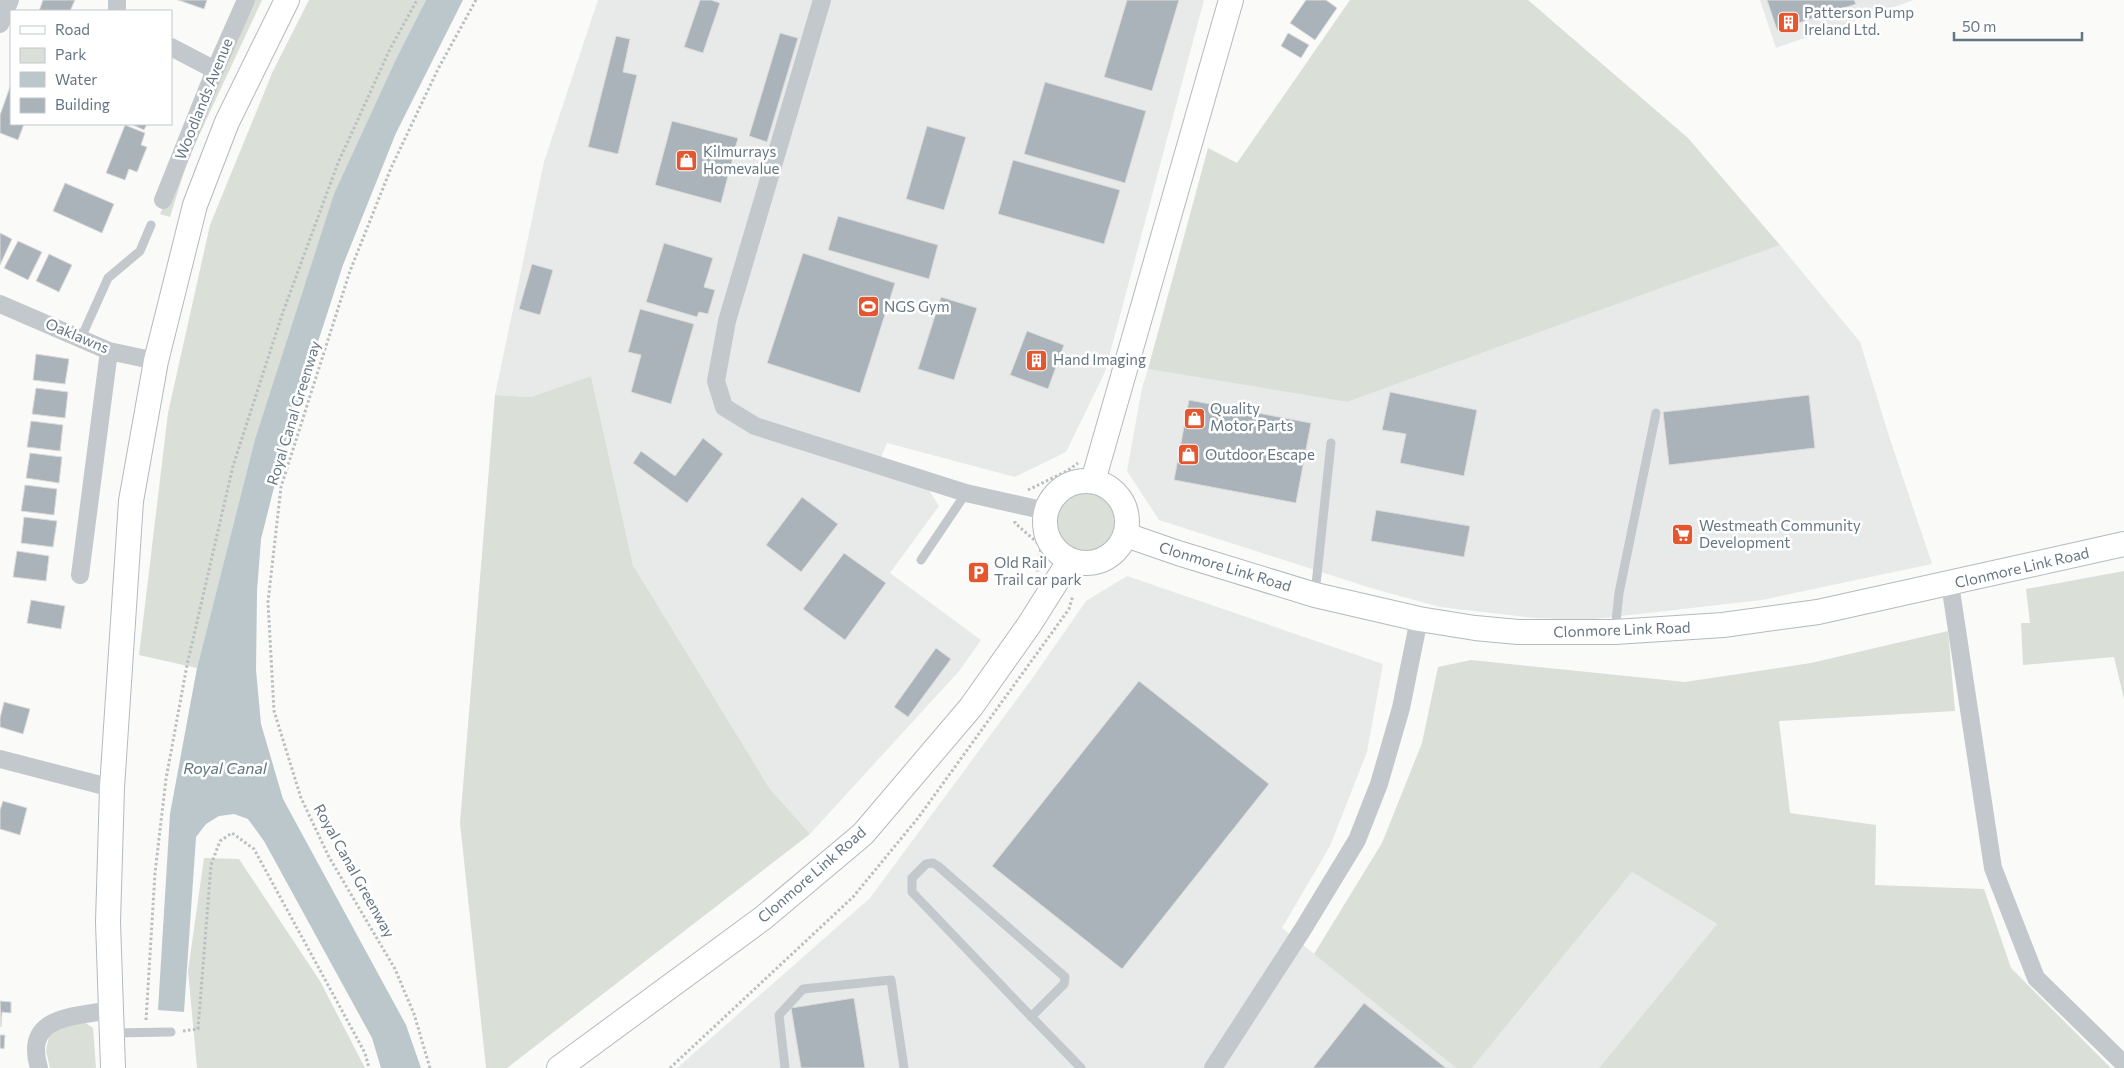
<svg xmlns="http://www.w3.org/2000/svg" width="2124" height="1068" font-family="Commissioner,sans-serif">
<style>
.built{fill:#e8e9e9}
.green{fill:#dadfd7}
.water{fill:#bbc7cb}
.building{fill:#aab3b9;stroke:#dcdcda}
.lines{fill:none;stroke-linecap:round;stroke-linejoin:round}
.secondary-casing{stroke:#b3babf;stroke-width:26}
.path{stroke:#bbbfc2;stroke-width:3;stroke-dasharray:2.5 2.5;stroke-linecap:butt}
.lane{stroke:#c3c8cc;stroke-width:9}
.street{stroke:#c3c8cc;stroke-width:18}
.secondary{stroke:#fff;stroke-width:24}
.labels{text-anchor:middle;stroke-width:5;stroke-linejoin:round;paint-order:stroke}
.poi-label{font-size:15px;fill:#657683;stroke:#fff;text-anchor:start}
.street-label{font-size:15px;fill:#657683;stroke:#fff}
.water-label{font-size:16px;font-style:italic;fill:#60757c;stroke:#fff}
</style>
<rect width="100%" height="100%" fill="#fafaf8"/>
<path class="built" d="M598 0H1204L1105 372 1066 452 1015 477 887 443 875 471 925 484 939 506 890 573 981 640 960 670 810 834 770 789 633 565 591 376 531 397 495 395 544 162Z
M1760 0H1914L1776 48Z
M1780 245 1860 342 1889 436 1932 564 1762 600 1586 620 1534 618 1440 607 1374 589 1159 520 1127 471 1142 388 1148 369 1347 402Z
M1127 576 1383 664 1367 752 1330 846 1282 928 1456 1068H677L870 898 1029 683 1086 601Z
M1632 872 1717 924 1599 1068H1472Z"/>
<path class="green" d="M254 0H262L188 159 170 217 160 214Z
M309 0H426L396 59 334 195 255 439 197 668 139 655 168 413 210 225 273 71Z
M1350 0H1528L1688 138 1780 245 1347 402 1148 369 1208 148 1237 163Z
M591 376 633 565 770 789 810 834 507 1068H486L460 823 495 395 531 397Z
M1054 523a32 32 0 1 1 64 0a32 32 0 1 1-64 0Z
M2124 571V699L2114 657 2023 665 2021 623H2030L2026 589Z
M1948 631 1955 711 1779 721 1790 813 1876 825 1875 885 1984 889 2011 968 2111 1068H1599L1717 924 1632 872 1472 1068H1456L1314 954 1382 843 1422 743 1438 667 1471 660 1685 682 1811 663Z
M204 858 239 859 320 981 365 1068H197L188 971Z
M84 1022 93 1028 96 1068H50L46 1051 49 1035 60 1027Z"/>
<path class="water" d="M426 0H463L396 133 343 265 286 440 261 539 257 591 256 670 261 724 283 799 406 1025 421 1068H381L372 1038 264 841 248 819 234 814 219 816 206 824 196 837 184 1012 158 1010 170 814 197 668 255 439 334 194 396 59Z"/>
<path class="building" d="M43 0H75L70 11H39Z
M178 0H207L204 9Z
M700 0H711L720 3 703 53 684 47Z
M1127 0H1179L1152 91 1104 77Z
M1306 0H1326L1337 8 1315 40 1290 23Z
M1767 0H1854L1856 4 1777 30Z
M780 33 798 38 767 142 749 136Z
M1288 33 1309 45 1301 58 1281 46Z
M616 36 630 39 623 72 637 75 618 154 588 147Z
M1045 82 1146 111 1125 183 1024 154Z
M11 84V124H24L18 140 0 133V115Z
M672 121 738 138 721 203 655 185Z
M131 124H147L144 130Z
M125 125 145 133 141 145 147 147 137 172 129 169 125 180 106 173Z
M927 126 966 137 944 210 906 199Z
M1013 160 1120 190 1104 244 998 214Z
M65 183 114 204 102 233 53 211Z
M838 216 938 245 929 279 828 250Z
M0 233 12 239 0 265Z
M18 241 42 252 28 280 4 268Z
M664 243 713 258 704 287 715 290 708 314 699 312 697 317 646 302Z
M803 253 895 283 860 393 767 363Z
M49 254 72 265 59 292 36 281Z
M532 264 553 270 540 315 519 309Z
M941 297 977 308 954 380 918 369Z
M640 309 694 324 671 404 631 392 641 355 628 352Z
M1027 331 1064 345 1048 389 1010 375Z
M36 354 69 359 65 384 33 380Z
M36 388 68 392 65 418 32 414Z
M1390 392 1477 410 1464 476 1400 463 1406 434 1382 430Z
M1809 395 1815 448 1669 465 1663 412Z
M1189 400 1311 423 1296 503 1174 480Z
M31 421 63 425 60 451 27 447Z
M703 438 723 454 687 503 633 463 641 451 675 476Z
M30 453 62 457 59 483 26 478Z
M25 485 57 489 54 515 21 511Z
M802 497 838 524 801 572 766 545Z
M1376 510 1470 526 1464 557 1371 541Z
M24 517 57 521 53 547 21 543Z
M17 551 49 556 46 581 13 577Z
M844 553 886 583 845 640 803 609Z
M31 600 65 606 61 629 27 623Z
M936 648 951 659 908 717 894 707Z
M1139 681 1269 784 1122 969 992 866Z
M4 702 30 709 23 734 0 727V718Z
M3 801 27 808 20 835 0 829V810Z
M854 998 865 1068H801L791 1008Z
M0 1001 11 1002V1013L2 1012 1 1027Z
M1364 1003 1446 1068H1313Z
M0 1035H5L4 1049 0 1048Z"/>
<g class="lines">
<defs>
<path id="secondary" d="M1045 522a41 41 0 1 1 82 0a41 41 0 1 1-82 0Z
M1093 481 1231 0
M1126 535 1178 553 1315 595 1419 619 1475 628 1518 632H1615L1723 625 1818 612 2124 544
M113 1068 108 922 112 788 131 501 156 361 195 205 227 122 287 0
M559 1068 763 918 863 834 971 707 1029 625 1070 560"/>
</defs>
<use href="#secondary" class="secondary-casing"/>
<path class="path" d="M1028 490 1067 471 1078 463
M1015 521V523L1041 546 1037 573
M146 1020 155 873 166 779 187 665 233 466 283 312 338 163 390 49 417 0
M183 1031 198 1029 211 865 220 841 232 833 254 849 365 1053 369 1068
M430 1068 414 1014 395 969 329 857 301 798 274 711 268 602 281 487 350 271 391 168 438 69 476 0
M670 1068 853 897 918 818 1069 609 1073 595"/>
<path class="lane" d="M81 338 108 278 140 251 151 225
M921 560 966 493
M1315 594 1331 443
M1615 631 1619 593 1656 413
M1031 1017 1064 984 1065 977 938 866 933 863 926 864 912 878V892L1019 1004 1081 1068
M113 1033 171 1032
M785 1068 779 1015 803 989 891 980 904 1068"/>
<path class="street" d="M822 0 727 321 716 381 724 407 755 426 966 493 1046 511
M117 11V0
M0 24 10 0
M171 47 215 70
M163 200 215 70 246 0
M0 304 109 351 156 361
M80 575 109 351
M1950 584 1993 868 2036 978 2124 1064
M0 759 112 788
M39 1068C23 1015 74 1017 111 1010
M1213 1068 1303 929 1357 840 1379 784 1401 708 1419 619"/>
<use href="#secondary" class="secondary"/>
</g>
<defs>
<symbol id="building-square" viewBox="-11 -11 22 22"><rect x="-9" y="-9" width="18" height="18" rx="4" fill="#e4572e" stroke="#fff"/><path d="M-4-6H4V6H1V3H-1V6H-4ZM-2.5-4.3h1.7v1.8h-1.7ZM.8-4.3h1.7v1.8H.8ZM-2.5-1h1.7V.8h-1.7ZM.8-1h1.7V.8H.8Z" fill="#fff"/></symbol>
<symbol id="shop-square" viewBox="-11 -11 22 22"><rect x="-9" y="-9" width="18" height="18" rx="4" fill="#e4572e" stroke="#fff"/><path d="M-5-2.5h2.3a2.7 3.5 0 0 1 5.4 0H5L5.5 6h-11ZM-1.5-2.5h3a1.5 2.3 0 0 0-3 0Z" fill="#fff"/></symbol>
<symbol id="stadium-square" viewBox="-11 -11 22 22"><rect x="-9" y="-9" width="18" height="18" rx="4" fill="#e4572e" stroke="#fff"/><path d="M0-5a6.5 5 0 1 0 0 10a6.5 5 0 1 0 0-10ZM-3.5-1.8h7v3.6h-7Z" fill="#fff"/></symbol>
<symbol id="supermarket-square" viewBox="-11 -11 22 22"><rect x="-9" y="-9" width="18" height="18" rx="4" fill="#e4572e" stroke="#fff"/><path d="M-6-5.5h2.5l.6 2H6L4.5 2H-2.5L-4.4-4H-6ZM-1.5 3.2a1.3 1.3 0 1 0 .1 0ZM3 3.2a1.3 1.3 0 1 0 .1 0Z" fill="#fff"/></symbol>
<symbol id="parking-square" viewBox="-11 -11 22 22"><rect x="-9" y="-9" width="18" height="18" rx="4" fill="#e4572e" stroke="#fff"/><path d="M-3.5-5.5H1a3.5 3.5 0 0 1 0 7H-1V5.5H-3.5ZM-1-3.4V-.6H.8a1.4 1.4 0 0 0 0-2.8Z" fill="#fff"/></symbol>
</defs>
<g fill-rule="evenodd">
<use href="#building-square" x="1776" y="10" width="25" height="25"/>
<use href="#shop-square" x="674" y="148" width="25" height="25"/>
<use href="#stadium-square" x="856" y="294" width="25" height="25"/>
<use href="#building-square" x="1024" y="348" width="25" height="25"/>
<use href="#shop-square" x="1182" y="406" width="25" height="25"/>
<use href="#shop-square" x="1176" y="442" width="25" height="25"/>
<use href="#supermarket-square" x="1670" y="522" width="25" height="25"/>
<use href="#parking-square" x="966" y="560" width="25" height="25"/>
</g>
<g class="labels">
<g class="poi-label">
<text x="1804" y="18">Patterson Pump<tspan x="1804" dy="17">Ireland Ltd.</tspan></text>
<text x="703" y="157">Kilmurrays<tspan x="703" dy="17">Homevalue</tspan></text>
<text x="884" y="312">NGS Gym</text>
<text x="1053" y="365">Hand Imaging</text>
<text x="1210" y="414">Quality<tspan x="1210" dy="17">Motor Parts</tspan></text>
<text x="1205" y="460">Outdoor Escape</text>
<text x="1699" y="531">Westmeath Community<tspan x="1699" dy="17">Development</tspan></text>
<text x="994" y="568">Old Rail<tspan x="994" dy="17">Trail car park</tspan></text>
</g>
<g class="street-label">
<text transform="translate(204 99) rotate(-68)" y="5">Woodlands Avenue</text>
<text transform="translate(77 336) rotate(23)" y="5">Oaklawns</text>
<text transform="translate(294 413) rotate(-73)" y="5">Royal Canal Greenway</text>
<text transform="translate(1225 567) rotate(17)" y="5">Clonmore Link Road</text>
<text transform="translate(2022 568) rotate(-13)" y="5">Clonmore Link Road</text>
<text transform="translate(1622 630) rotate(-2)" y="5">Clonmore Link Road</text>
<text transform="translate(354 871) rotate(61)" y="5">Royal Canal Greenway</text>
<text transform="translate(812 875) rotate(-41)" y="5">Clonmore Link Road</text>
</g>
<g class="water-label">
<text x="225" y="774">Royal Canal</text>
</g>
</g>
<rect x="10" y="10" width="162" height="115" fill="#ffffff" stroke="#c1c8cd"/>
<rect x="20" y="26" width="25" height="8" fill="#ffffff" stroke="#c1c8cd"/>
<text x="55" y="35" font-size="15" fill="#657683">Road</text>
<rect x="20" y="48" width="25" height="15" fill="#dadfd7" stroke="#c1c8cd"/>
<text x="55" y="60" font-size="15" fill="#657683">Park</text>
<rect x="20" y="72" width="25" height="15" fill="#bbc7cb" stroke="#c1c8cd"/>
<text x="55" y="85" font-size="15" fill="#657683">Water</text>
<rect x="20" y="98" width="25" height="15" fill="#aab3b9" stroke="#c1c8cd"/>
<text x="55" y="110" font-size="15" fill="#657683">Building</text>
<path d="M1954 32v8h128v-8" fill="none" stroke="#657683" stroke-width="2.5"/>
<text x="1962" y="32" font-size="15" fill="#657683" stroke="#ffffff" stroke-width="4" paint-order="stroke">50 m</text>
</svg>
